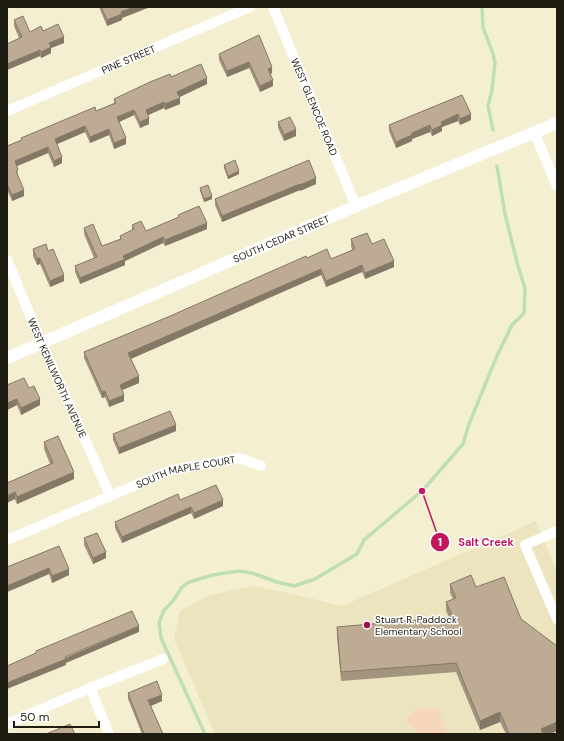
<svg xmlns="http://www.w3.org/2000/svg" width="564" height="741" font-family="'DM Sans',sans-serif">
<style>
.built{fill:#ebe4be}
.green{fill:#f7d6be}
.lines{fill:none;stroke-linecap:round;stroke-linejoin:round}
.stream{stroke:#bedfb1;stroke-width:3.5}
.minor{stroke:#fff;stroke-width:10}
.tertiary{stroke:#fff;stroke-width:12}
.wall{fill:#a3947e}
.shaded-wall{fill:#847867}
.building{fill:#bdac93;stroke:#847867}
.poi-dot{fill:#a21053;stroke:#fff;stroke-width:1.5}
.labels{text-anchor:middle;stroke-width:3;stroke-linejoin:round;paint-order:stroke}
.street-label{font-size:10px;fill:#1e1c11;stroke:#fff}
.poi-label{font-size:10px;fill:#1e1c11;stroke:#fff;text-anchor:start}
.leader{fill:none;stroke:#c2185b;stroke-width:1.5}
.callout-dot{fill:#c2185b;stroke:#fff;stroke-width:1.5}
.mark-label{font-size:12px;text-anchor:middle;font-weight:bold;fill:#fff}
.callout-label{font-size:11px;text-anchor:middle;font-weight:bold;fill:#c2185b;stroke:#fff;stroke-width:3;stroke-linejoin:round;paint-order:stroke}
</style>
<rect width="100%" height="100%" fill="#f5efd1"/>
<path class="built" d="M536 521 557 571V734H215L174 639 180 611 210 595 254 586 297 595 342 606Z"/>
<path class="green" d="M438 708 447 734H417L415 728 405 721 416 709Z"/>
<g class="lines">
<path class="stream" d="M482 7 483 27 493 54 495 63 492 90 488 106 493 130
M205 734 161 638 159 623 164 610 173 601 182 587 189 582 213 575 238 571 252 573 277 582 294 586 315 579 357 554 364 540 422 491 463 444 469 424 496 358 512 325 524 313 525 288 518 266 505 214 497 166"/>
<g class="minor">
<path id="s1" d="M273 7 356 206"/>
<path id="s2" d="M7 111 250 7"/>
<path d="M534 132 557 186"/>
<path id="s3" d="M7 260 42 344 110 495"/>
<path d="M557 531 525 545 557 619"/>
<path id="s4" d="M7 540 171 470 240 458 261 466"/>
<path d="M90 688 109 734"/>
<path d="M7 724 90 688 163 659"/>
</g>
<path class="tertiary" id="s5" d="M7 358 356 206 557 123"/>
</g>
<path class="wall" d="M99 7H150L122 18V20L107 26Z
M14 20 30 32 43 31 64 43 51 48V53L41 58 40 56 7 70V44L19 38 14 26Z
M259 35 272 73 270 74 273 86 260 92 249 68 227 77 219 60V54Z
M171 77 207 84 180 97V104L165 110 164 108 148 115 149 124 140 128 134 115 119 122 126 144 114 149 109 135 90 143 85 132 57 144 62 163 54 167 48 153 17 166 18 176 24 196 12 201 7 190V146L21 140V138L96 111 114 103V99Z
M462 95 471 120 460 125 458 121 442 127V131L432 136 430 132 412 139V141L396 148 389 131V125Z
M278 122 296 136 284 141 278 128Z
M309 160 316 184 300 191V190L222 222 215 205V199Z
M224 165 239 174 228 179 224 168Z
M200 188 212 199 204 202 200 191Z
M178 215 207 229 165 246 163 243 125 261V265L80 284 75 272V266L94 258 84 234V228L102 246 120 239V236L132 230V225L146 231 178 218Z
M351 239 372 244 394 267 365 279 362 272 326 287 321 275 131 359 139 383 122 390 124 401 109 407 105 397 102 398 84 358V352L168 317 307 258 331 259 352 250 351 246Z
M33 249 48 251 64 281 50 287 40 264 37 265 33 256Z
M7 385 29 388 40 405 21 415 17 405 7 410Z
M176 431 119 454 113 440V434Z
M44 442 74 479 17 504 7 483 50 464 44 449Z
M180 500 223 506 194 519 191 513 122 543 115 528V522Z
M84 538 106 558 93 564 84 545Z
M59 546 69 575 52 583 49 574 7 592V567Z
M450 584 476 587 557 646V731L550 734H506L500 722 480 730 456 672 341 681 337 636V627L449 617 446 611V602L453 599 450 593Z
M128 693 162 701 151 706 163 734H142L128 699Z"/>
<path class="shaded-wall" d="M134 7H150L122 18V20L107 26V20L121 12Z
M64 37V43L51 48V53L41 58V52L49 43Z
M40 50V56L7 70V64Z
M249 62V68L227 77V71Z
M272 67V73L268 75V69Z
M207 78V84L177 98V92Z
M273 80V86L260 92V86Z
M180 98V104L165 110V104Z
M164 102V108L146 116V110Z
M134 110V115L117 123V117Z
M458 114V121L442 127V131L432 136V130L441 122Z
M471 114V120L460 125V119Z
M149 118V124L140 128V122Z
M430 125V132L412 139V141L396 148V142L412 133Z
M85 126V132L55 145V139Z
M109 129V135L90 143V137Z
M296 129V136L284 141V135Z
M126 138V144L114 149V143Z
M48 147V153L15 167V161Z
M62 157V163L54 167V161Z
M239 171V174L228 179V176Z
M316 178V184L300 191V185Z
M300 184V190L222 222V216Z
M24 190V196L12 201V195Z
M212 196V199L204 202V199Z
M207 223V229L165 246V240Z
M163 237V243L125 261V265L80 284V278L123 256Z
M40 258V264L37 265V259Z
M394 261V267L365 279V273Z
M362 265V272L326 287V281Z
M321 269V275L128 360V353Z
M64 275V281L50 287V281Z
M139 376V383L120 391V385Z
M105 391V397L102 398V392Z
M124 395V401L109 407V401Z
M17 399V405L7 410V403Z
M40 399V405L21 415V408Z
M176 425V431L119 454V448Z
M74 472V479L17 504V497Z
M15 492V499L7 503V496Z
M223 500V506L194 519V513Z
M191 507V513L122 543V537Z
M106 552V558L93 564V558Z
M49 568V574L7 592V586Z
M69 569V575L52 583V576Z
M139 626V632L66 663V665L7 689V683Z
M162 695V701L148 707V700Z
M500 712V722L480 730V721Z
M557 722V731L550 734H541V729Z"/>
<path class="building" d="M101 7H134L121 12 122 14 107 20Z
M23 16 30 32 41 26 43 31 58 24 64 37 49 43 51 47 41 52 40 50 7 64V44L22 37 14 20Z
M259 35 272 67 268 69 273 80 260 86 249 62 227 71 219 54Z
M201 64 207 78 177 92 180 98 165 104 164 102 146 110 149 118 140 122 134 110 117 117 126 138 114 143 109 129 90 137 85 126 55 139 62 157 54 161 48 147 15 161 18 170 16 171 24 190 12 195 7 184V146L22 140 21 138 95 107 96 111 116 103 114 99 150 82 170 74 171 77Z
M462 95 471 114 460 119 458 114 441 122 442 125 432 130 430 125 412 133V135L396 142 389 125Z
M290 117 296 129 284 135 278 122Z
M235 160 239 171 228 176 224 165Z
M309 160 316 178 300 185V184L222 216 215 199Z
M208 185 212 196 204 199 200 188Z
M199 206 207 223 165 240 163 237 123 256 125 259 80 278 75 266 97 257 84 228 93 224 102 246 121 239 120 236 134 229 132 225 141 221 146 231 179 217 178 215Z
M367 233 372 244 384 239 394 261 365 273 362 265 326 281 321 269 128 353 139 376 120 385 124 395 109 401 105 391 102 392 84 352 168 317 306 256 307 258 327 249 331 259 355 249 351 239Z
M46 244 48 251 53 249 64 275 50 281 40 258 37 259 33 249Z
M24 378 29 388 34 386 40 399 21 408 17 399 7 403V385Z
M170 411 176 425 119 448 113 434Z
M58 436 74 472 17 497 15 492 7 496V483L53 463 44 442Z
M216 485 223 500 194 513 191 507 122 537 115 522 178 494 180 500Z
M97 533 106 552 93 558 84 538Z
M59 546 69 569 52 576 49 568 7 586V567Z
M471 575 476 587 504 577 521 619 557 646V722L541 729 543 734H509L500 712 480 721 456 663 341 672 337 627 453 617 446 602 456 598 450 584Z
M132 611 139 626 65 657 66 659 7 683V666L36 653V651Z
M157 681 162 695 148 700 163 734H144L128 693Z
M70 724 75 734H46Z"/>
<circle class="poi-dot" cx="367" cy="625" r="4"/>
<g class="labels">
<g class="street-label">
<text dy="4" stroke="none"><textPath href="#s2" startOffset="132">PINE STREET</textPath></text>
<text dy="4" stroke="none"><textPath href="#s1" startOffset="108">WEST GLENCOE ROAD</textPath></text>
<text dy="4" stroke="none"><textPath href="#s5" startOffset="299">SOUTH CEDAR STREET</textPath></text>
<text dy="4" stroke="none"><textPath href="#s3" startOffset="128">WEST KENILWORTH AVENUE</textPath></text>
<text dy="4" stroke="none"><textPath href="#s4" startOffset="192">SOUTH MAPLE COURT</textPath></text>
</g>
<g class="poi-label">
<text x="375" y="623">Stuart R. Paddock<tspan x="375" dy="12">Elementary School</tspan></text>
</g>
</g>
<path class="leader" d="M422 491L440 542"/>
<g class="callout-dot">
<circle cx="422" cy="491" r="4"/>
<circle cx="440" cy="542" r="10"/>
</g>
<g class="mark-label">
<text x="440" y="546">1</text>
</g>
<g class="callout-label">
<text x="486" y="546">Salt Creek</text>
</g>
<rect width="564" height="741" fill="none" stroke="#1e1c11" stroke-width="16"/>
<path d="M14 721v6h85v-6" fill="none" stroke="#1e1c11" stroke-width="2"/>
<text x="20" y="721" font-size="12" fill="#1e1c11" stroke="#ffffff" stroke-width="3" paint-order="stroke">50 m</text>
</svg>
